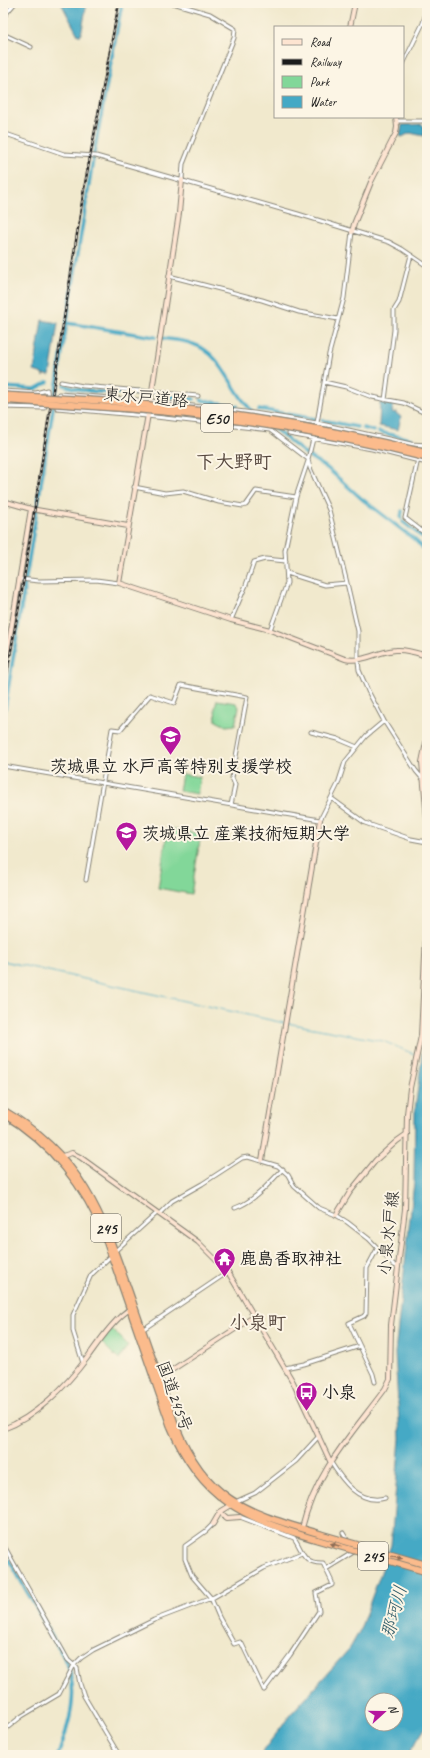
<svg xmlns="http://www.w3.org/2000/svg" width="430" height="1758" font-family="Caveat,'Klee One',sans-serif">
<style>
.green{fill:#82d799;stroke:#4f7a5a}
.water{fill:#45a9c5;stroke:#306270;fill-rule:evenodd}
.lines{fill:none;stroke-linecap:round;stroke-linejoin:round}
.stream{stroke:#45a9c5;stroke-width:1}
.canal{stroke:#45a9c5;stroke-width:3.5}
.street-casing{stroke:#868274;stroke-width:5}
.secondary-casing{stroke:#868274;stroke-width:6}
.highway-casing{stroke:#868274;stroke-width:8}
.street{stroke:#fff;stroke-width:3}
.secondary{stroke:#fde4d1;stroke-width:4}
.highway{stroke:#fbbb8c;stroke-width:5.5}
.rail-casing{stroke:#1c1c1c;stroke-width:2.5}
.rail{stroke:#fcf5e5;stroke-width:1;stroke-dasharray:3;stroke-linecap:butt}
.highway-bridge-casing{stroke:#868274;stroke-width:8;stroke-linecap:butt}
.highway-bridge{stroke:#fbbb8c;stroke-width:5.5}
.oneway{fill:#8c6c54}
.labels{text-anchor:middle;stroke-width:4;stroke-linejoin:round;paint-order:stroke}
.shield{fill:#fcf5e5;stroke:#5f5d58;stroke-width:1}
.shield-label{font-size:16px;font-weight:bold;fill:#1c1c1c}
.street-label{font-size:17px;fill:#1c1c1c;stroke:#fcf5e5}
.poi-label{font-size:17px;font-weight:bold;fill:#1c1c1c;stroke:#fcf5e5;text-anchor:start}
.water-label{font-size:18px;font-style:italic;fill:#2e5b68;stroke:#fcf5e5}
.quarter-label{font-size:19px;font-weight:bold;fill:#584940;stroke:#fcf5e5}
</style>
<rect width="100%" height="100%" fill="#fcf5e5"/>
<filter id="ink" filterUnits="userSpaceOnUse"><feTurbulence type="fractalNoise" baseFrequency=".025" numOctaves="2"/><feDisplacementMap in="SourceGraphic" scale="8" xChannelSelector="R" yChannelSelector="G"/><feConvolveMatrix kernelMatrix="1 2 1 2 8 2 1 2 1" color-interpolation-filters="sRGB"/></filter>
<filter id="wash" filterUnits="userSpaceOnUse"><feTurbulence type="fractalNoise" baseFrequency=".012" numOctaves="4" result="noise"/><feDisplacementMap in="SourceGraphic" scale="16" xChannelSelector="R" yChannelSelector="G"/><feGaussianBlur stdDeviation="0.9" result="paint"/><feColorMatrix in="noise" values="0 0 0 0 0 0 0 0 0 0 0 0 0 0 0 0 0 1.4 0 .05"/><feComposite in="paint" operator="in"/></filter>
<g filter="url(#wash)">
<rect width="100%" height="100%" fill="#f1e9cd"/>
<path class="green" d="M217 700 236 703 239 707 235 725 226 726 216 721 215 708Z
M182 774 200 777 197 794 179 791Z
M168 828 201 834 191 894 158 888Z
M112 1329 128 1345 119 1360 101 1342Z"/>
<path class="water" d="M61 3H87L81 35H78Z
M422 124 424 126V136L410 133 402 137 400 136 402 125Z
M42 320 58 323 50 375 44 374 43 377V374L34 371Z
M380 402 394 404 392 412 396 413 397 411 396 413 401 417 398 430 379 426Z
M427 1030V1725L408 1755H261C269 1740 281 1730 289 1716L350 1648 359 1632 391 1545 400 1438 395 1353 414 1182 415 1110 424 1041ZM372 1700H396V1724H372Z"/>
<g class="lines">
<path class="stream" d="M3 961 284 1023
M287 1023 383 1041 416 1055"/>
<path class="canal" d="M67 323 155 337
M162 338C172 340 183 340 193 344 222 353 231 390 251 410
M64 385C87 394 120 392 146 394
M3 387 35 389 48 382
M155 395 175 397
M179 398 194 399
M201 400 237 406
M259 409 316 419
M322 420 357 427
M272 427 307 455 327 468 362 499 414 539 427 552
M363 428 374 431
M379 432 411 439 413 442
M401 518 402 511
M403 522 427 541
M3 721 94 153 122 3
M3 1549 66 1661C80 1691 69 1726 58 1755"/>
</g>
</g>
<g filter="url(#ink)">
<g class="lines">
<defs>
<path id="street" d="M173 3 210 14 235 29 234 38 189 149 183 164 182 180
M3 17 15 3
M3 34 31 47
M403 64 423 23 427 10
M397 121H427
M3 133 64 154 96 156 298 214 389 242 402 249 427 266
M352 232 344 298 329 354 317 423 308 459 310 468 329 510 347 583 358 631V661L359 670 368 691 384 721 416 771 422 778
M169 276 262 300 299 312 338 319
M61 382 83 386 198 396
M324 382 346 387 372 397 404 403 427 414
M3 391 36 393 47 390 48 398
M59 394 150 401 254 413 317 423 411 444 427 445
M385 400 394 330V310L399 302 411 255
M3 407 44 408 47 403
M57 408 147 416 270 430 308 459
M290 429 289 434 372 449 427 463
M418 459 405 518 427 535
M134 487 165 493 183 491 219 502 243 506 246 505 256 491 296 497
M287 573 325 585 347 583
M20 579 39 581 96 580 119 583
M231 620 246 585 254 562 265 559 286 561
M270 630 287 583 285 550 296 497 308 461
M311 732 338 739 357 747
M3 766 320 820 338 784 345 762 366 736 384 721
M331 798 365 823 411 839 427 842
M86 880 112 729 120 730 150 695 174 703 181 685 247 697 232 778 235 785 231 805
M235 1208C255 1201 268 1184 283 1169
M159 1214 172 1201 202 1184 242 1158 248 1157 278 1166 288 1175 294 1186 319 1208 336 1215 347 1222 369 1239 394 1265 398 1267
M114 1252 157 1213
M142 1330 228 1272
M83 1363 73 1331V1315L91 1275 111 1256
M285 1368 304 1364 360 1346
M375 1382 373 1374 349 1323 364 1316 366 1313 367 1268 377 1249
M330 1461C342 1480 359 1505 385 1498
M235 1502 255 1493 296 1461 319 1436
M240 1517 294 1538C303 1550 302 1564 323 1563L332 1582V1585L316 1593 319 1611 290 1655 264 1690
M213 1524 206 1531 185 1546V1559L192 1576 211 1598 219 1617 234 1644 240 1642 242 1644 264 1690
M3 1544 68 1660 77 1668 80 1684 84 1696 119 1755
M326 1569 352 1553V1548L343 1533
M3 1731 22 1716 59 1694 74 1665 81 1658 93 1650 154 1620 214 1597 264 1568 302 1553"/>
<path id="secondary" d="M350 27 355 3
M182 180 179 213 152 391 119 583 231 620 270 630 345 659C364 663 378 651 396 650 407 649 417 653 427 656
M352 232 354 224 371 182 396 133 397 127 396 117
M3 501 31 509 128 526
M3 678 31 509
M427 738 422 762 427 819
M59 1157 72 1153 80 1157 198 1242 228 1272 293 1382 330 1461
M262 1160 320 820
M336 1215 350 1192 376 1160 397 1141 407 1134
M158 1379 255 1316
M3 1429C35 1418 67 1385 87 1358 98 1343 115 1317 132 1308
M220 1512 227 1518 240 1517
M213 1524 220 1512 233 1504
M302 1528C316 1471 351 1435 385 1389L390 1379 391 1325 405 1209 407 1114 410 1088 421 1036 427 915"/>
<path id="highway" d="M3 1110C84 1157 103 1217 132 1300 146 1341 161 1382 175 1424 208 1502 244 1511 320 1534
M3 1114C50 1142 86 1187 105 1237L170 1425C201 1501 245 1518 318 1540"/>
</defs>
<use href="#street" class="street-casing"/>
<use href="#secondary" class="secondary-casing"/>
<use href="#highway" class="highway-casing"/>
<use href="#street" class="street"/>
<use href="#secondary" class="secondary"/>
<use href="#highway" class="highway"/>
<defs>
<path id="rail" d="M3 695 24 578 84 189 119 3"/>
</defs>
<use href="#rail" class="rail-casing"/>
<use href="#rail" class="rail"/>
<defs>
<path id="highway-bridge" d="M3 395C52 398 100 400 149 405 242 414 336 430 427 453
M3 400C64 405 124 407 185 414 266 423 348 438 427 458
M320 1534 427 1565
M318 1540 427 1572"/>
</defs>
<use href="#highway-bridge" class="highway-bridge-casing"/>
<use href="#highway-bridge" class="highway-bridge"/>
</g>
<defs><path id="oneway-solid" d="M-6-.8H1V-3.2L6.5 0L1 3.2V.8H-6Z"/></defs>
<g class="oneway">
<use href="#oneway-solid" transform="translate(336 1545) rotate(-164)"/>
<use href="#oneway-solid" transform="translate(397 1557) rotate(16)"/>
</g>
</g>
<defs>
<symbol id="school-pin" viewBox="-11 -11 22 30"><path d="M0 17L-7.5 6A9.5 9.5 0 1 1 7.5 6Z" fill="#b5179e" stroke="#fcf5e5"/><path d="M0-5L7-2L0 1L-7-2ZM-4 1L0 2.5L4 1V4Q0 6-4 4Z" fill="#fff"/></symbol>
<symbol id="university-pin" viewBox="-11 -11 22 30"><path d="M0 17L-7.5 6A9.5 9.5 0 1 1 7.5 6Z" fill="#b5179e" stroke="#fcf5e5"/><path d="M0-5L7-2L0 1L-7-2ZM-4 1L0 2.5L4 1V4Q0 6-4 4Z" fill="#fff"/></symbol>
<symbol id="temple-pin" viewBox="-11 -11 22 30"><path d="M0 17L-7.5 6A9.5 9.5 0 1 1 7.5 6Z" fill="#b5179e" stroke="#fcf5e5"/><path d="M0-6L5-2H3V0L6.5 2.5H4V6H1.5V3h-3V6H-4V2.5H-6.5L-3 0V-2H-5Z" fill="#fff"/></symbol>
<symbol id="bus-pin" viewBox="-11 -11 22 30"><path d="M0 17L-7.5 6A9.5 9.5 0 1 1 7.5 6Z" fill="#b5179e" stroke="#fcf5e5"/><path d="M-5-6H5V4H4V6H2V4H-2V6H-4V4H-5ZM-3.5-4V0h7V-4ZM-3.5 1.2v1.5H-2V1.2ZM2 1.2v1.5H3.5V1.2Z" fill="#fff"/></symbol>
</defs>
<g fill-rule="evenodd">
<use href="#school-pin" x="158" y="724" width="25" height="34"/>
<use href="#university-pin" x="114" y="820" width="25" height="34"/>
<use href="#temple-pin" x="212" y="1246" width="25" height="34"/>
<use href="#bus-pin" x="294" y="1380" width="25" height="34"/>
</g>
<g class="labels">
<g class="shield">
<rect x="201" y="404" width="32" height="28" rx="3"/>
<rect x="91" y="1214" width="30" height="28" rx="3"/>
<rect x="358" y="1542" width="30" height="28" rx="3"/>
</g>
<g class="shield-label">
<text x="217" y="424">E50</text>
<text x="106" y="1234">245</text>
<text x="373" y="1562">245</text>
</g>
<g class="street-label">
<text transform="translate(146 397) rotate(5)" y="6">東水戸道路</text>
<text transform="translate(388 1233) rotate(-84)" y="6">小泉水戸線</text>
<text transform="translate(175 1396) rotate(70)" y="6">国道245号</text>
</g>
<g class="poi-label">
<text x="171" y="772" text-anchor="middle">茨城県立 水戸高等特別支援学校</text>
<text x="142" y="839">茨城県立 産業技術短期大学</text>
<text x="240" y="1264">鹿島香取神社</text>
<text x="322" y="1398">小泉</text>
</g>
<g class="water-label">
<text transform="translate(394 1612) rotate(-75)" y="6">那珂川</text>
</g>
<g class="quarter-label">
<text x="234" y="468">下大野町</text>
<text x="258" y="1329">小泉町</text>
</g>
</g>
<rect width="430" height="1758" fill="none" stroke="#fcf5e5" stroke-width="16"/>
<rect x="274" y="26" width="130" height="92" fill="#fcf5e5" stroke="#a29e95"/>
<rect x="282" y="39" width="20" height="6" fill="#fde4d1" stroke="#a29e95"/>
<text x="310" y="46" font-size="12" fill="#1c1c1c">Road</text>
<rect x="282" y="59" width="20" height="6" fill="#1c1c1c" stroke="#a29e95"/>
<text x="310" y="66" font-size="12" fill="#1c1c1c">Railway</text>
<rect x="282" y="76" width="20" height="12" fill="#82d799" stroke="#a29e95"/>
<text x="310" y="86" font-size="12" fill="#1c1c1c">Park</text>
<rect x="282" y="96" width="20" height="12" fill="#45a9c5" stroke="#a29e95"/>
<text x="310" y="106" font-size="12" fill="#1c1c1c">Water</text>
<g transform="translate(384 1712) rotate(69)"><circle r="19" fill="#fcf5e5" stroke="#a29e95"/>
<path d="M0-3L7 15L0 10L-7 15Z" fill="#b5179e"/>
<text y="-6" font-size="11" font-weight="bold" text-anchor="middle" fill="#1c1c1c">N</text>
</g>
</svg>
